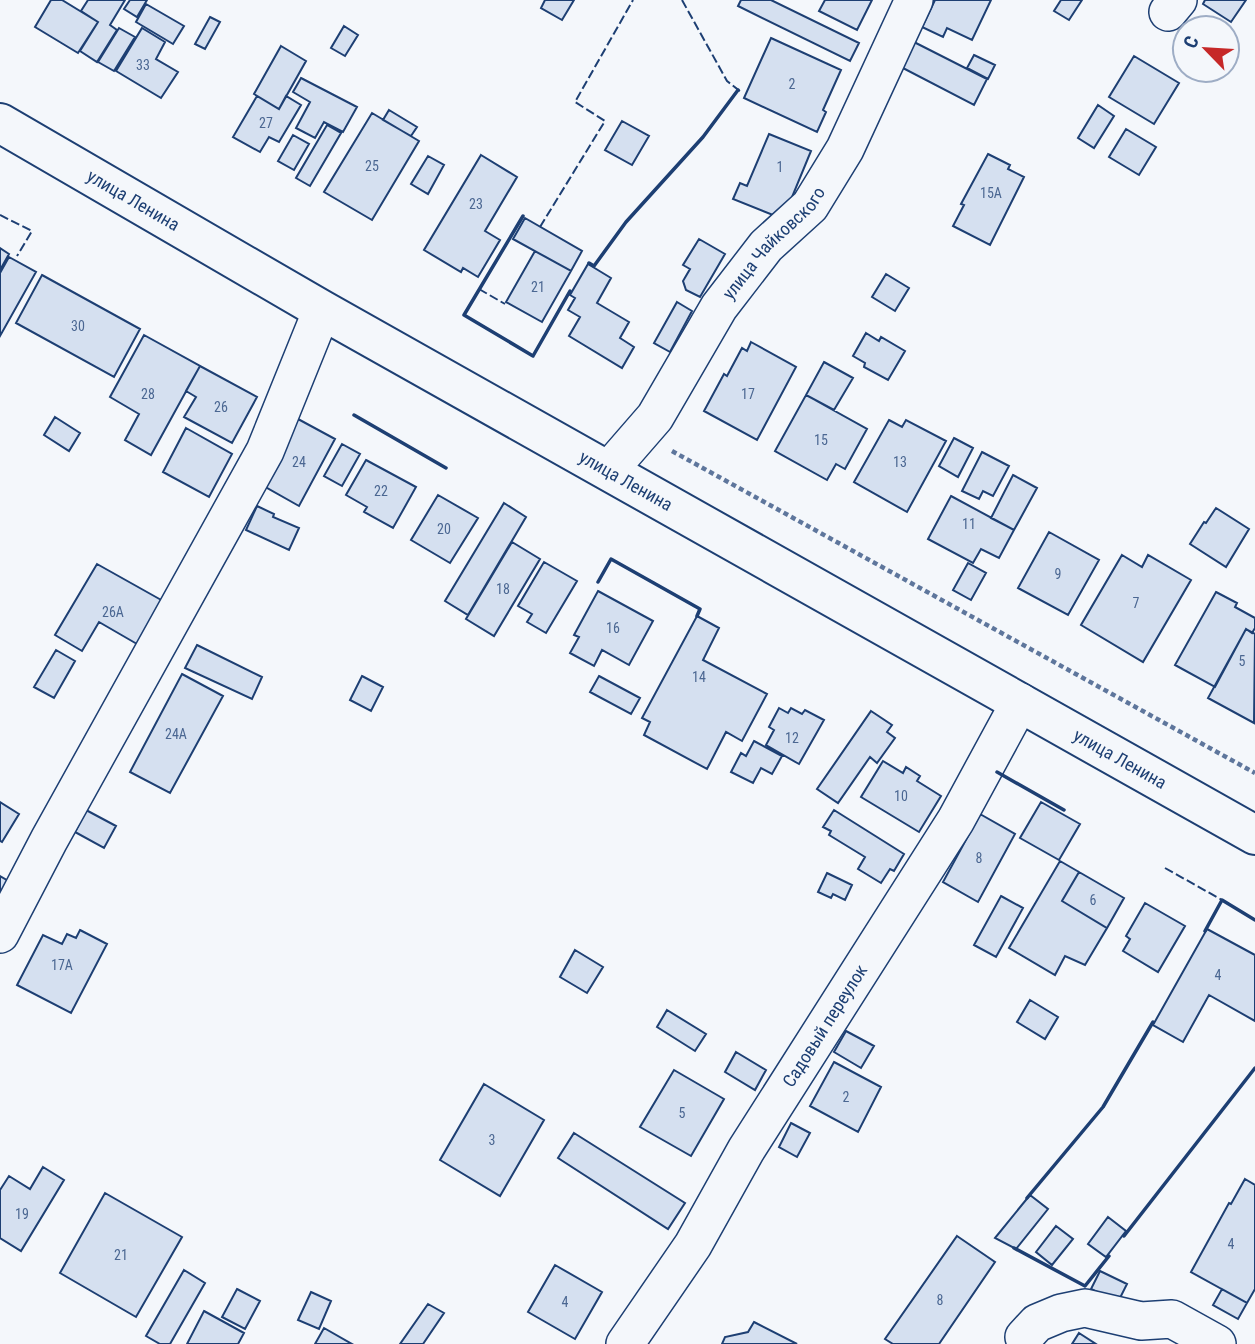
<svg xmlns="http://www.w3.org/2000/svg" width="1255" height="1344" font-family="'Roboto Condensed',sans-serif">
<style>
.building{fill:#d5e0f0;stroke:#1d3f73;stroke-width:2}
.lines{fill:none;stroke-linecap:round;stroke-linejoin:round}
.minor-casing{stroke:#1d3f73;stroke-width:40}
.major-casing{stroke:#1d3f73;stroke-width:42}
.path{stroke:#5e769c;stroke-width:4.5;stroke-dasharray:5 3.5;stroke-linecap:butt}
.minor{stroke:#f4f7fb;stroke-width:37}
.major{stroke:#f4f7fb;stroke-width:38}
.fence{stroke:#1d3f73;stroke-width:2;stroke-dasharray:9 3.5;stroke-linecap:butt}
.wall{stroke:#1d3f73;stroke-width:3.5}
.labels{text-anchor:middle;stroke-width:5;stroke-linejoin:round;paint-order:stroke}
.number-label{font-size:14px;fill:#4b6792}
.street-label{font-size:18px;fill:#1d3f73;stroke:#f4f7fb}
</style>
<rect width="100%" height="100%" fill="#f4f7fb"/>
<path class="building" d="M51 0H62L98 22 78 53 35 27Z
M88 0H125L110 25 117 30 97 62 80 51 98 22 81 11Z
M130 0H147L137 17 124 9Z
M545 0H574L562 20 541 8Z
M741 0H771L859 43 850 61 738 6Z
M825 0H872L857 30 819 11Z
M935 0H991L972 40 947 28 943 37 922 27Z
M1061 0H1082L1069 20 1054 11Z
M1205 0H1246L1231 22 1203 4Z
M146 4 184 26 173 44 136 22Z
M210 17 220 22 205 49 195 44Z
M344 26 358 35 345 56 331 48Z
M119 28 135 37 114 71 98 62Z
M142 28 165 42 156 59 178 72 161 98 116 71Z
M771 38 841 70 823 110 826 112 817 132 744 98Z
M912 41 987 79 974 105 899 66Z
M281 46 306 61 279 109 254 94Z
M974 55 995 65 988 79 967 68Z
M1134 56 1179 83 1154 124 1109 97Z
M301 78 357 107 343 132 324 122 315 138 296 128 310 102 293 92Z
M257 96 279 109 286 96 301 105 279 142 269 137 260 152 233 137Z
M1098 105 1114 116 1094 148 1078 138Z
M389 110 417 127 411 136 383 120Z
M372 113 419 141 372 220 324 192Z
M622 121 649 136 632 165 605 150Z
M327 125 341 133 310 186 296 178Z
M1126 129 1156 147 1139 175 1109 157Z
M769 134 811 151 783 219 733 199 740 183 747 186Z
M293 135 309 144 294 170 278 161Z
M988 154 1010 165 1008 169 1024 177 990 245 953 226 964 205 961 204Z
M481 155 517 177 485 231 500 240 478 277 463 268 461 272 424 250Z
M428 156 444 165 428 194 411 184Z
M525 218 582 251 571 271 513 239Z
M699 239 725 254 700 297 686 290 683 281 690 269 683 265Z
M0 248 9 254 0 270Z
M535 251 571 271 542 322 506 302Z
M9 257 36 272 0 336V273Z
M588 264 611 278 597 303 629 322 620 338 634 347 622 368 569 336 580 317 568 310 575 298 570 295Z
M886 274 909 288 895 311 872 297Z
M42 275 140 329 114 377 16 323Z
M677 302 692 311 670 352 654 343Z
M866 333 879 341 881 337 905 351 888 380 864 367 865 363 853 356Z
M144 335 200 366 151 455 125 440 139 414 110 397Z
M751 342 796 367 757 440 704 411 724 374 727 376 742 348 747 351Z
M824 362 853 378 834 410 806 395Z
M200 366 257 397 232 443 184 417 196 397 186 391Z
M806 395 867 429 845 469 836 464 827 480 775 451Z
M55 417 80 433 69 451 44 435Z
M298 419 335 439 299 506 262 485Z
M889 420 902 427 906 420 946 441 907 512 854 482Z
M186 428 232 454 209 497 163 472Z
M954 438 973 448 958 477 939 466Z
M342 444 360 454 342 486 324 476Z
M982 452 1009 466 993 496 983 491 979 499 962 491Z
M366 460 416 487 393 528 364 512 367 507 346 495Z
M1013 475 1037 488 1014 530 991 518Z
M438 495 478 518 450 563 411 540Z
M951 496 1014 530 999 558 981 549 973 563 928 539Z
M504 503 526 517 468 615 445 601Z
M257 506 274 514 273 517 299 528 289 550 246 530Z
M1216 508 1249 529 1226 567 1190 544 1204 522 1206 523Z
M1049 532 1099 560 1068 615 1018 588Z
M512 542 540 559 494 636 466 619Z
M1122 555 1142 567 1148 555 1191 580 1143 662 1081 625Z
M544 562 577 581 546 633 527 622 532 614 518 606Z
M968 563 986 573 971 600 953 590Z
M97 564 163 601 137 644 99 622 82 651 55 635Z
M598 591 653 621 629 665 602 650 594 666 570 653 579 637 574 635Z
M1216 592 1237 603 1235 607 1255 618V628L1252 633 1246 629 1215 687 1175 665Z
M697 616 719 628 703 660 767 694 742 741 726 732 707 769 644 735 650 722 642 718Z
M1246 629 1255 634 1254 723 1208 698Z
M197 645 262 677 252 699 185 668Z
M56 650 75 661 54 698 34 687Z
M182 674 223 696 170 793 130 772Z
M362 676 383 687 371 711 350 700Z
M599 676 640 698 631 714 590 692Z
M779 708 788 713 791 708 802 714 805 710 824 720 799 764 766 745 774 730 769 727Z
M871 711 892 725 887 732 895 738 877 763 870 757 838 803 817 789Z
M754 741 782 756 772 774 761 768 753 783 731 772 741 753 746 756Z
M883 761 903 773 906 767 920 776 917 781 941 796 919 832 861 797Z
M0 802 19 814 2 842 0 841Z
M1041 802 1080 824 1059 860 1020 838Z
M86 810 116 826 104 848 75 832Z
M834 810 904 854 894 871 890 869 881 883 858 869 865 857 829 835 831 831 823 827Z
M980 814 1015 834 978 902 943 882Z
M1060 861 1079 872 1062 901 1107 928 1085 965 1065 956 1055 975 1009 948Z
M1079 872 1124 898 1107 928 1062 901Z
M827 873 852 885 845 900 833 894 831 898 818 892Z
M0 876 12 883 0 899Z
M1001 896 1023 908 996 957 974 945Z
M1145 903 1185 926 1158 972 1123 951 1130 939 1126 936Z
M1207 929 1255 955V1021L1209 995 1183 1042 1153 1025Z
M80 930 107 944 71 1013 17 985 43 935 62 944 67 934 76 938Z
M575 950 603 967 587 993 560 977Z
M1030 1000 1058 1017 1045 1039 1017 1022Z
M667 1010 706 1034 695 1051 657 1027Z
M846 1031 874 1046 861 1068 834 1052Z
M736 1052 766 1070 755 1090 725 1072Z
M834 1062 881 1087 858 1132 810 1106Z
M674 1070 724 1099 691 1156 640 1127Z
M484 1084 544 1120 500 1196 440 1160Z
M791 1123 810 1133 797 1157 779 1147Z
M574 1133 685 1203 668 1229 558 1158Z
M43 1167 64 1180 21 1251 0 1238V1190L9 1176 30 1189Z
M1245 1179 1255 1185V1289L1247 1303 1191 1272 1229 1203 1231 1204Z
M105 1193 182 1237 136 1317 60 1273Z
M1030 1195 1048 1209 1016 1249 995 1238Z
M1108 1217 1126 1231 1106 1257 1088 1244Z
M1056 1226 1073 1239 1052 1265 1036 1252Z
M957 1236 995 1262 939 1344H893L885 1339Z
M555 1265 602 1292 575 1339 528 1312Z
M184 1270 205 1283 170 1344H160L146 1336Z
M1100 1271 1127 1284 1118 1302 1091 1289Z
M237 1289 260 1301 245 1329 222 1317Z
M1222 1289 1247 1303 1238 1319 1213 1305Z
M311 1292 331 1301 319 1329 298 1320Z
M428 1304 444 1313 423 1344H400Z
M204 1311 244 1333 238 1344H187Z
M754 1322 797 1344H722L725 1337 748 1332Z
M324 1328 352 1344H315Z
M1079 1333 1096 1344H1072Z"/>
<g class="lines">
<defs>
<g id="minor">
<path d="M1168 12 1178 0"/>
<path id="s1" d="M609 470 655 417 719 307 766 246 810 206 845 149 914 0"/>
<path d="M0 934 49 840 265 451 322 310"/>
<path d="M1024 1337 1037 1323 1061 1313 1085 1308 1141 1321 1172 1319 1217 1344"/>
<path id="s2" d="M625 1344 693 1245 746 1150 956 820 1020 702"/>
</g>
<g id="major">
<path id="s3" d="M0 123 322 310 1255 835"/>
</g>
</defs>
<use href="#minor" class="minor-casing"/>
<use href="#major" class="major-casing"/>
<path class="path" d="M672 451 1255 773"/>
<use href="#minor" class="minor"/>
<use href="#major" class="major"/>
<path class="fence" d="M682 0 727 81 741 92
M0 215 32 231 17 256
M540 227 605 121 575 102 633 0
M479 289 505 304
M1165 868 1222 900"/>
<path class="wall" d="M523 216 464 315 533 356 570 291
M589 263 594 266 626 222 703 137 738 90
M354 415 446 468
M598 582 611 559 700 609 697 616
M997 772 1064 810
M1205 931 1222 900 1255 920
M1027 1198 1103 1107 1153 1022
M1124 1236 1255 1068
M1014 1248 1085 1286 1109 1256"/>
</g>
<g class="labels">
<g class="number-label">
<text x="143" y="70">33</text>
<text x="792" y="89">2</text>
<text x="266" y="128">27</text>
<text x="372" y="171">25</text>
<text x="780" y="172">1</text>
<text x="991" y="198">15А</text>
<text x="476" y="209">23</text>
<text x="538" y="292">21</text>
<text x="78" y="331">30</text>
<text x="148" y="399">28</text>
<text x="748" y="399">17</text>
<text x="221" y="412">26</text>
<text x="821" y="445">15</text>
<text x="299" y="467">24</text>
<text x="900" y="467">13</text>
<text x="381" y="496">22</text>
<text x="969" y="529">11</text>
<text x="444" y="534">20</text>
<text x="1058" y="579">9</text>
<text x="503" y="594">18</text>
<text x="1136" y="608">7</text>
<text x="113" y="617">26А</text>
<text x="613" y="633">16</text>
<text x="1242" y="666">5</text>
<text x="699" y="682">14</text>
<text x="176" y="739">24А</text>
<text x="792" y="743">12</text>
<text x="901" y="801">10</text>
<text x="979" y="863">8</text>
<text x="1093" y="905">6</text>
<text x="62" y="970">17А</text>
<text x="1218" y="980">4</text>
<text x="846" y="1102">2</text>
<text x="682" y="1118">5</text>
<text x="492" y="1145">3</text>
<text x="22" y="1219">19</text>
<text x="1231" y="1249">4</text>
<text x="121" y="1260">21</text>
<text x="940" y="1305">8</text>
<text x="565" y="1307">4</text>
</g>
<g class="street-label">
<text dy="6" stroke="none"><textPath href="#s3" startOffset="154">улица Ленина</textPath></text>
<text dy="6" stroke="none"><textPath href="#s1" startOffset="282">улица Чайковского</textPath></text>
<text dy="6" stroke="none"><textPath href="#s3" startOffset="721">улица Ленина</textPath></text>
<text dy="6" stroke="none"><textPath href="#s3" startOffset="1288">улица Ленина</textPath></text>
<text dy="6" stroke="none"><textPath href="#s2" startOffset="376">Садовый переулок</textPath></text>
</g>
</g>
<g transform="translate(1206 49) rotate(295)"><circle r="33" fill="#f4f7fb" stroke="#9eadc5" stroke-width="2"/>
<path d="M0-5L12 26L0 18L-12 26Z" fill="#c62828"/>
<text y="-10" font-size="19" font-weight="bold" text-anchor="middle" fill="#1d3f73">С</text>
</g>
</svg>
